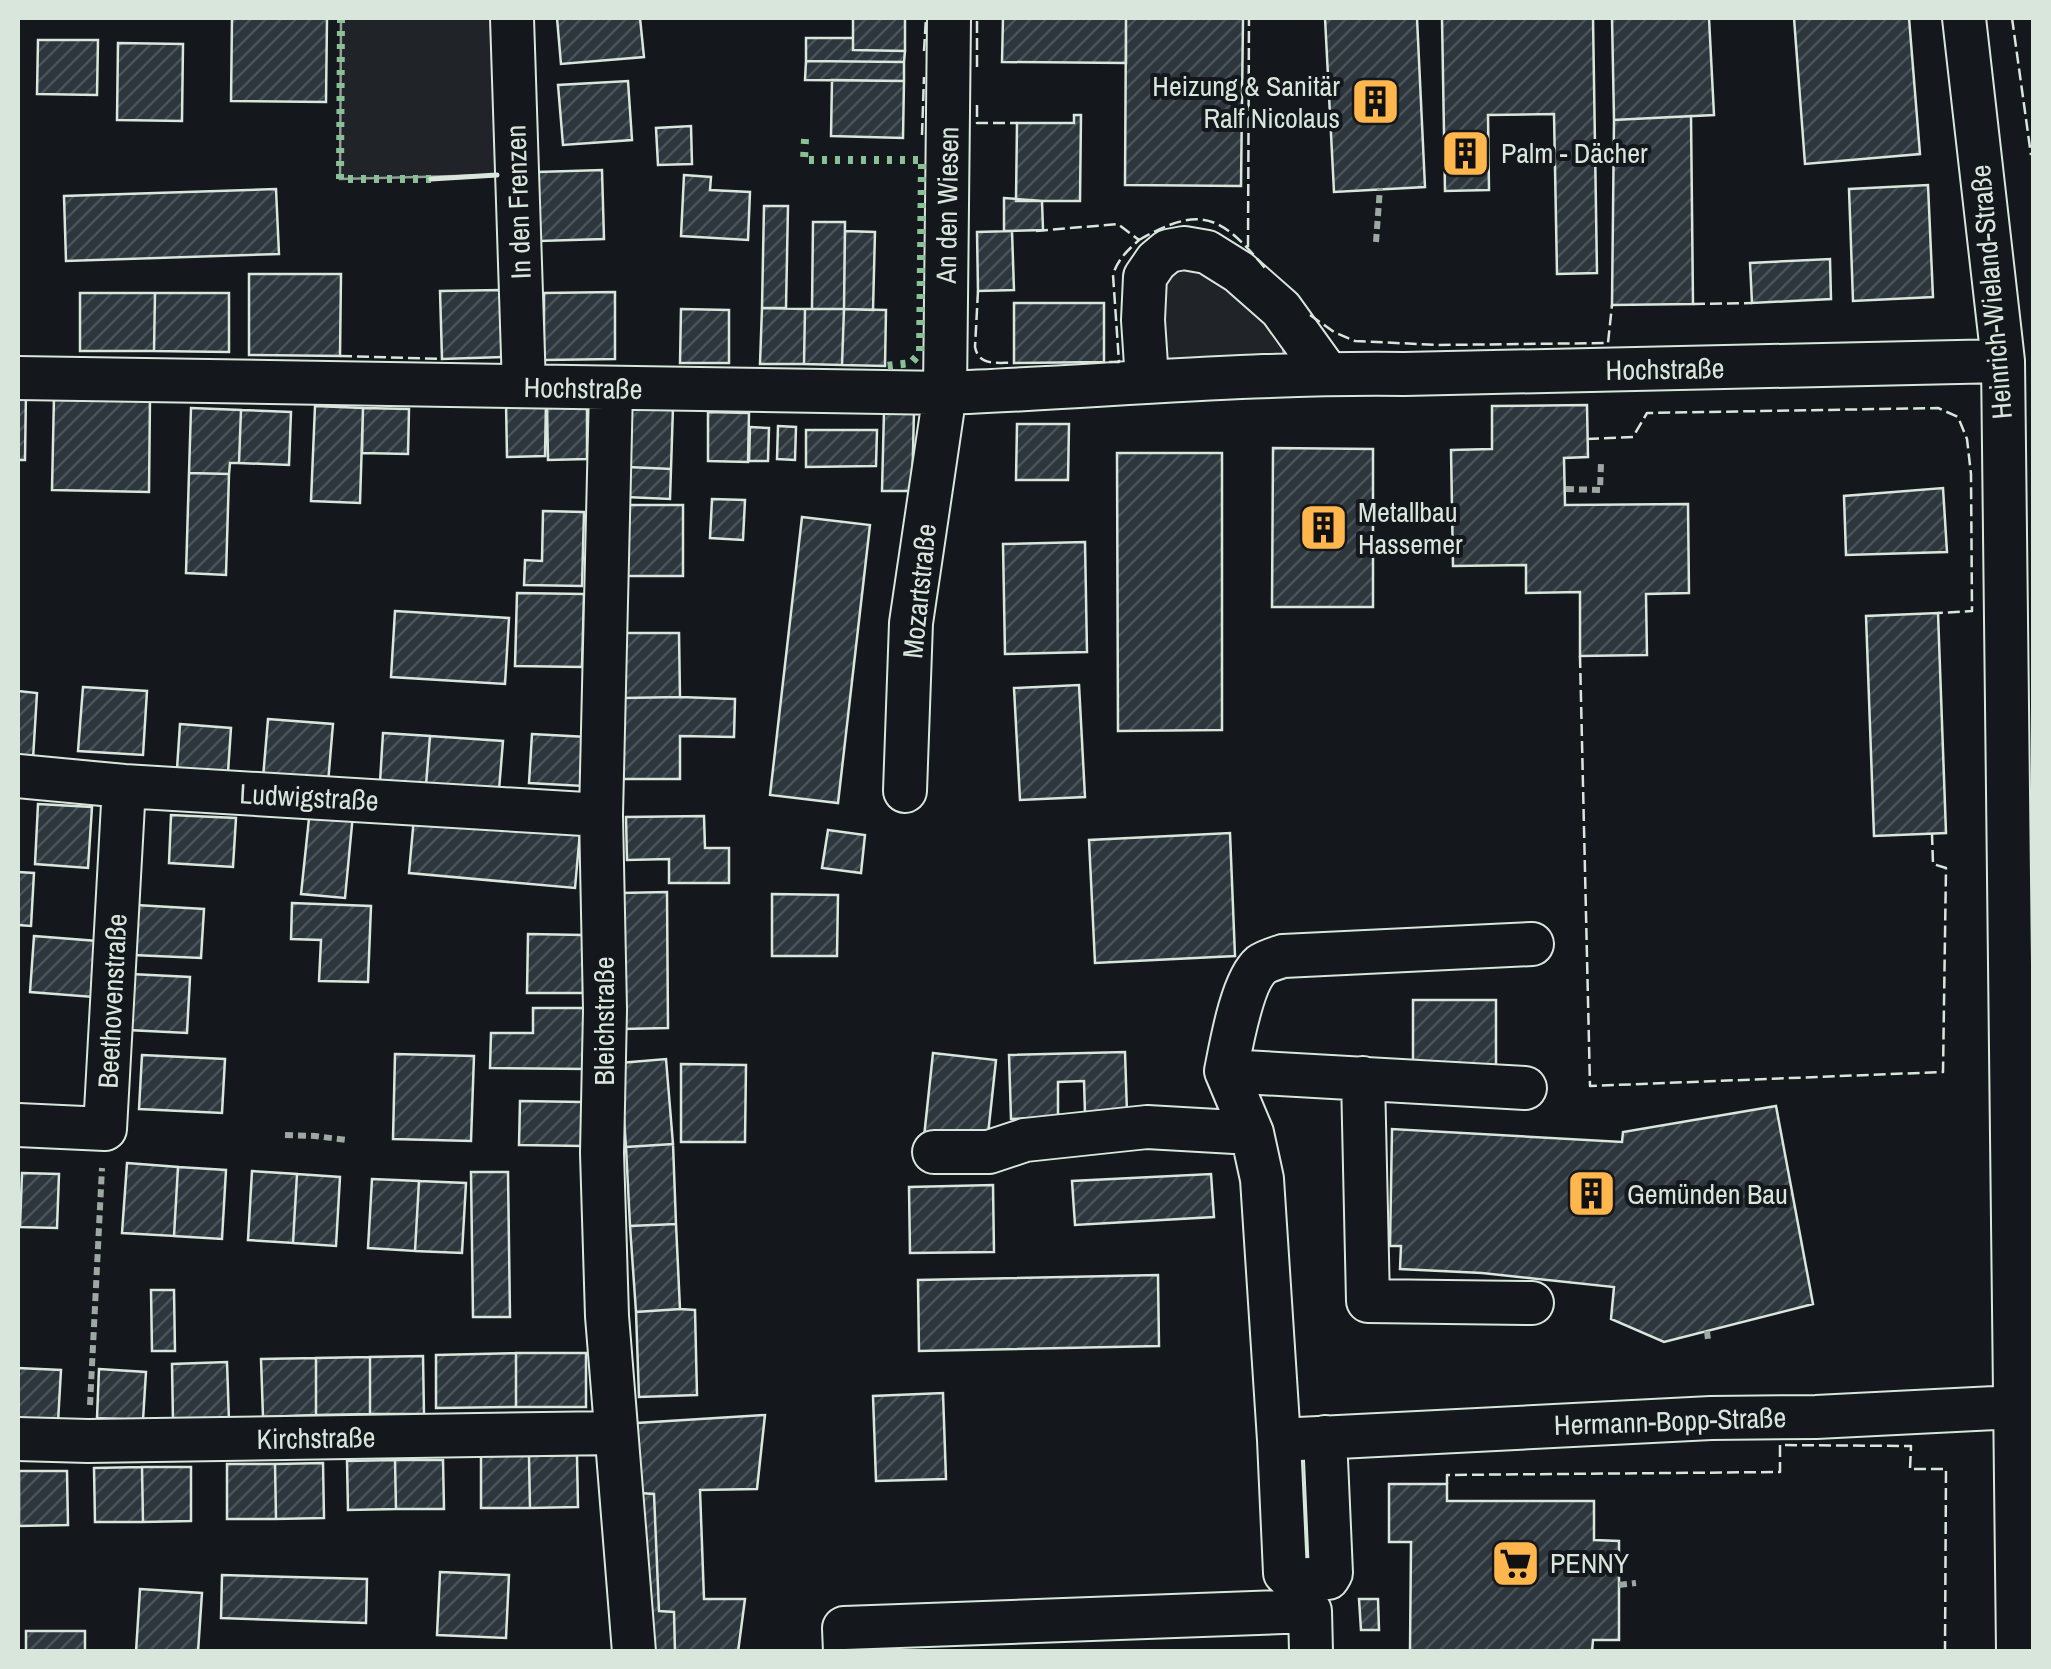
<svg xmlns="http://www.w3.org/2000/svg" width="2051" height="1669" font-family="'Archivo Narrow',sans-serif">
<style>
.green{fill:#202428;stroke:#939e99;stroke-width:2.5}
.building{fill:url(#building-hatch);stroke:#d8e6dc;stroke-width:2.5}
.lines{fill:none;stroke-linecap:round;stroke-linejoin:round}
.minor-casing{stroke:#d8e6dc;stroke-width:46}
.path{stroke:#9da8a2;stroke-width:6;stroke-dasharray:8 5;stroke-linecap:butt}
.minor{stroke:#14181c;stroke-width:42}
.hedge{stroke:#8ac095;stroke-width:8;stroke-dasharray:5 8;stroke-linecap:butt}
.fence{stroke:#d8e6dc;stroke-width:2.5;stroke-dasharray:12 5;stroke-linecap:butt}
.wall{stroke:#d8e6dc;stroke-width:5}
.labels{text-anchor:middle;stroke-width:8;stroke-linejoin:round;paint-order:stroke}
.poi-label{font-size:28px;fill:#d8e6dc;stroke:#14181c;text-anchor:start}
.street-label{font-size:28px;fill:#d8e6dc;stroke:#14181c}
</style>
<defs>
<pattern id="building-hatch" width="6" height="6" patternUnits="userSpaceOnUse" patternTransform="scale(2.5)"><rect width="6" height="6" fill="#2c363c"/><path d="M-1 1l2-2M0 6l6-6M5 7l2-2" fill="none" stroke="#4a5358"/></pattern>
</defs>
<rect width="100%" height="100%" fill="#14181c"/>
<path class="green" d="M341 18H491L497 175 340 179Z
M1196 265 1282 329 1284 360 1170 365 1167 359 1160 294 1167 275Z"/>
<path class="building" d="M232 18H327L326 102 231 101Z
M557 18H640L644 57 561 64Z
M853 18H905V51L853 50Z
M1003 18H1126V63L1002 62Z
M1126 18H1243L1241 186 1125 185Z
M1325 18H1417L1425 187 1334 192Z
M1442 18H1593L1597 273 1557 274 1554 114 1488 115 1489 190 1445 191Z
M1612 18H1709L1714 115 1614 120Z
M1794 18H1909L1920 154 1805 164Z
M806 38H853V50L905 51 904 62 806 61Z
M38 40H98L97 95 37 94Z
M118 43 183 44 182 121 117 120Z
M806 61 904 62V81L805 80Z
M832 80 904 81 903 138 831 136Z
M628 81 632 140 563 145 558 85Z
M1074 115H1081L1080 201H1016L1017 123H1074Z
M1691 116 1693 304 1612 305 1614 120Z
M691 126 692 164 658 165 656 128Z
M602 170 604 239 540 241 538 172Z
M684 175 711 177 710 190 750 192 748 240 681 236Z
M1928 185 1933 297 1853 301 1849 189Z
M276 189 279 254 66 261 64 196Z
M1004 198 1042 201 1043 230 1004 231Z
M764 206H788L786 308H762Z
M813 222H845L844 309H812Z
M845 231 875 232 873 310 844 309Z
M1012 231 1014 290 978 291 977 232Z
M1830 259 1831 299 1752 303 1750 263Z
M249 274H341L340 356 249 355Z
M501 290 503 357 442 359 440 291Z
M615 292V359L544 360V293Z
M80 293H155L154 351H80Z
M155 293H229V352L154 351Z
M1014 303H1104V362L1014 363Z
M762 308 805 309 804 364H760Z
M681 309 729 310V363H680Z
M805 309H844L842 365 804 364Z
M844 309 886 310 885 366 842 365Z
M18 391H26L25 460H18Z
M54 396 150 398 149 492 52 490Z
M506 402H546L545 456 507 457Z
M547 404H587V459L548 460Z
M1587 405 1588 457 1564 458 1565 505 1688 504 1689 593 1646 594 1647 655 1580 656V592L1526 593V565L1453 566 1451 450 1492 449V406Z
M315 406 363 408 360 503 311 501Z
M673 407 671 469 628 467 627 408Z
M191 408 241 410 239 463H230L229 474 189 473Z
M363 408 409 409 408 454 362 453Z
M241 410 291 412 289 465 239 463Z
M884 411H914L912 491H882Z
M708 412 749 413 748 462 708 461Z
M1017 424H1069L1068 480H1016Z
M778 426 796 427 795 460 777 459Z
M750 427 769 428 768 461H749Z
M806 430H877L876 466 806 467Z
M1273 448 1373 449V607H1272Z
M1117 453H1222V730L1118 731Z
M628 467 671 469 670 499 626 497Z
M189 473 229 474 226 575 186 573Z
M1943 488 1947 552 1846 555 1844 496Z
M712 499 745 500 743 540 710 538Z
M625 505H683V576H625Z
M543 511 584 512 582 586 524 585 525 560 542 561Z
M802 517 870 525 838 803 770 795Z
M1085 542 1087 652 1005 654 1003 544Z
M517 593 584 594 582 667 515 666Z
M395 611 509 618 505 684 391 677Z
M1938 613 1946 833 1874 836 1866 616Z
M624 633H679L680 697 624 698Z
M1079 685 1085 797 1020 800 1014 688Z
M83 687 147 691 143 755 78 751Z
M18 691 37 693 33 759 18 758Z
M680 697 735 699 734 737 680 736V779H623L624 698Z
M268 719 333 724 328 783 263 778Z
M180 724 231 728 228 772 177 769Z
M383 733 430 736 426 785 380 782Z
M532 734 587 737 583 786 529 783Z
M430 736 503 741 499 790 426 785Z
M38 804 92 807 88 868 35 864Z
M310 809 353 814 345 898 301 894Z
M171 815 236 818 233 867 169 863Z
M704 816 705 848H729V883H669V859L627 860 626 817Z
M414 817 580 832 575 888 409 873Z
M828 830 865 835 861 873 822 868Z
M1230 833 1235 956 1095 963 1089 840Z
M18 872 34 873 31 926 18 925Z
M667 892 668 1028 622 1029 620 893Z
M772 894 838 895 837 956H772Z
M292 903 371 906 368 982 319 981 321 940 291 939Z
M136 905 204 909 201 958 133 955Z
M528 934 584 935 583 993H527Z
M34 936 97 941 93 997 30 992Z
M131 974 190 977 187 1033 128 1030Z
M1413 1000H1496V1076H1413Z
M533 1008H589L588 1069 490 1068 491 1033H533Z
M1125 1052 1127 1113 1085 1114 1084 1081 1058 1082V1117L1011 1119 1009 1055Z
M933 1053 996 1060 987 1144 924 1137Z
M395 1054 474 1056 471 1141 393 1139Z
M142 1055 225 1059 222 1113 139 1109Z
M666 1059 673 1144 626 1147 620 1063Z
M681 1064 746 1065 745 1142H681Z
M520 1101 583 1102V1146L519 1145Z
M1776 1106 1813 1304 1664 1342 1611 1319 1614 1287 1482 1273 1400 1269 1401 1246H1390L1392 1129 1622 1142 1623 1132Z
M673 1144 676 1224 630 1226 626 1147Z
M127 1163 178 1167 174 1236 122 1233Z
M178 1167 226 1170 222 1239 174 1236Z
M252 1171 297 1174 293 1243 248 1240Z
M471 1172H508L510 1317H473Z
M22 1173 59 1174 57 1228 20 1227Z
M297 1174 340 1177 336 1246 293 1243Z
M1211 1174 1214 1217 1075 1225 1072 1181Z
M372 1179 419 1181 415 1251 368 1248Z
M419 1181 466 1183 462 1253 415 1251Z
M993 1185 994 1252 910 1253 909 1187Z
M676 1224 680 1309 636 1312 630 1226Z
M1158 1275 1159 1346 919 1351 918 1280Z
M151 1290H174L175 1351H152Z
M680 1309 695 1310 697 1395 639 1397 636 1312Z
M516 1353V1407L436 1408V1355Z
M516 1353H586V1407H516Z
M423 1356 424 1414H370V1357Z
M370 1357V1414L316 1415V1358Z
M316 1358V1415L263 1417 261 1359Z
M227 1362 229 1421 173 1422 172 1364Z
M18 1368 61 1370 58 1422 18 1420Z
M99 1369 146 1372 143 1420 97 1418Z
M943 1393 946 1479 876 1481 873 1396Z
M765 1415 757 1489 700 1490 704 1599H745L738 1652H675L674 1612 659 1611 654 1494 640 1493 637 1423Z
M577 1455 578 1507 530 1508 529 1456Z
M481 1456H529L530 1508H481Z
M395 1460 396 1509 348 1510 347 1461Z
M395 1460H443L444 1509H396Z
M323 1463 324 1518 276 1519 275 1464Z
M227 1464H275L276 1519H227Z
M142 1467 143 1522H95L94 1468Z
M142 1467H191V1521L143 1522Z
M19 1471H67L68 1525 19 1526Z
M1389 1484H1447V1501H1594V1540L1619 1541V1640H1593L1592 1652H1410L1411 1542H1389Z
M640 1493 654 1494 659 1611 674 1612 675 1652H650Z
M440 1572 509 1575 506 1638 437 1635Z
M222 1575 367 1579 366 1623 221 1618Z
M140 1589 202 1593 198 1652H136Z
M1359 1599H1378L1379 1630H1361Z
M26 1631H85V1652H26Z"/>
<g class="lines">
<defs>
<path id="minor" d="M512 18 524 386
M1964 18 2003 361 2018 1652
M18 378 945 393C1098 387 1251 372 1404 374L2003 361
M1147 380 1143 320 1145 277 1156 261 1168 251 1184 248 1207 252 1239 272 1281 309 1327 373
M611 389 601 815 605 1010 602 1153 607 1316 634 1652
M18 776 124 786 601 815
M905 791 911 623 945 393 949 18
M1226 1071 1252 1133 1262 1179 1279 1440 1711 1418 1816 1417 2015 1407
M1226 1071C1231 1046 1242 981 1261 965 1266 961 1277 958 1283 956L1532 944
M1226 1071 1525 1088
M1363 1078 1368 1301 1532 1303
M18 1125 105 1129 124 786
M934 1152H989L1025 1140 1147 1127 1252 1133
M18 1439 88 1441 614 1433
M1279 1440 1285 1573 1292 1580 1328 1578 1331 1573 1325 1437
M845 1652 844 1628 1310 1611 1311 1652"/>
</defs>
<use href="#minor" class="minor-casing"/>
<path class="path" d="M1376 242 1380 188
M1566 489 1600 490 1601 463
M285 1135 315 1136 347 1140
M1707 1331 1708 1340
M90 1405 102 1168
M1619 1585 1636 1583"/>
<use href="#minor" class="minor"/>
<path class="hedge" d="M341 18 340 179H431
M805 139 804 160H922L920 353 911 363 885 366"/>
<path class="fence" d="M2012 18 2031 155
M924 51 926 18
M977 67V18
M977 105V123H1017
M922 135 924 77
M1036 231 1118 224 1139 240C1128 250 1117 260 1113 275L1119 362H1104
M1139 240C1202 204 1221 216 1265 268
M1248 247 1249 18
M978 291 975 347C979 367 998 362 1014 363
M1693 304 1752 303
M1310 315 1334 332 1355 341 1439 345 1608 343 1612 305
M340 356 442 359
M1587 439 1633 437 1647 413 1938 408 1958 417 1967 439 1971 474 1972 611 1938 613
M1580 656 1590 1086 1943 1072 1946 868 1933 864 1932 834
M1447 1484V1475L1780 1472V1445L1911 1446 1910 1469H1946L1945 1652"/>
<path class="wall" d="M431 179 497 175"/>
</g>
<defs>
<symbol id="building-square" viewBox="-11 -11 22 22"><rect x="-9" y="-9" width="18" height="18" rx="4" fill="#ffb74d" stroke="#14181c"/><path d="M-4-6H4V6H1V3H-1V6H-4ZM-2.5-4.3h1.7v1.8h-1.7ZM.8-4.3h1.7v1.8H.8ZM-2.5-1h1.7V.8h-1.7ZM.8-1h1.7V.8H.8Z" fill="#111"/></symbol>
<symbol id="supermarket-square" viewBox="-11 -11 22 22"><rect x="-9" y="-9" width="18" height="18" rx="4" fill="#ffb74d" stroke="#14181c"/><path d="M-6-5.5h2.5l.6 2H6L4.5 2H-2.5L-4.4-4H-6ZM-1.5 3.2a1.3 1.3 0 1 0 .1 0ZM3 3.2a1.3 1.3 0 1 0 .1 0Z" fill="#111"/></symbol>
</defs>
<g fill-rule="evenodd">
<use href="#building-square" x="1348" y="74" width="55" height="55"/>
<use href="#building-square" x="1438" y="126" width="55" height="55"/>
<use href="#building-square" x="1296" y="500" width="55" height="55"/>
<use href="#building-square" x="1564" y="1166" width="55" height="55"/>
<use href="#supermarket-square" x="1488" y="1536" width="55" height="55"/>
</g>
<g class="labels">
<g class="poi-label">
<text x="1340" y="96" text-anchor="end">Heizung &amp; Sanitär<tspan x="1340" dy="32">Ralf Nicolaus</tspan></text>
<text x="1501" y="163">Palm - Dächer</text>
<text x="1358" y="522">Metallbau<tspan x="1358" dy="32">Hassemer</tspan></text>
<text x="1627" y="1204">Gemünden Bau</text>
<text x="1550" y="1573">PENNY</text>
</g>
<g class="street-label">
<text transform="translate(518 202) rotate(-92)" y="10">In den Frenzen</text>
<text transform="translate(947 205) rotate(-89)" y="10">An den Wiesen</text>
<text transform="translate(1991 292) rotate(-95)" y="10">Heinrich-Wieland-Straße</text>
<text transform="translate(1665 369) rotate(-1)" y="10">Hochstraße</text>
<text transform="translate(583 388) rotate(1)" y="10">Hochstraße</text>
<text transform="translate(919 591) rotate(-84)" y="10">Mozartstraße</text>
<text transform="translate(309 797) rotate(3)" y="10">Ludwigstraße</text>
<text transform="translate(112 1001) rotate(-87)" y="10">Beethovenstraße</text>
<text transform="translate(604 1021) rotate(-90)" y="10">Bleichstraße</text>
<text transform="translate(1670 1421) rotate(-2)" y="10">Hermann-Bopp-Straße</text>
<text transform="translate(316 1438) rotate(-1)" y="10">Kirchstraße</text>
</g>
</g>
<rect width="2051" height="1669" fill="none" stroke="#d8e6dc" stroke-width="40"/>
</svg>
